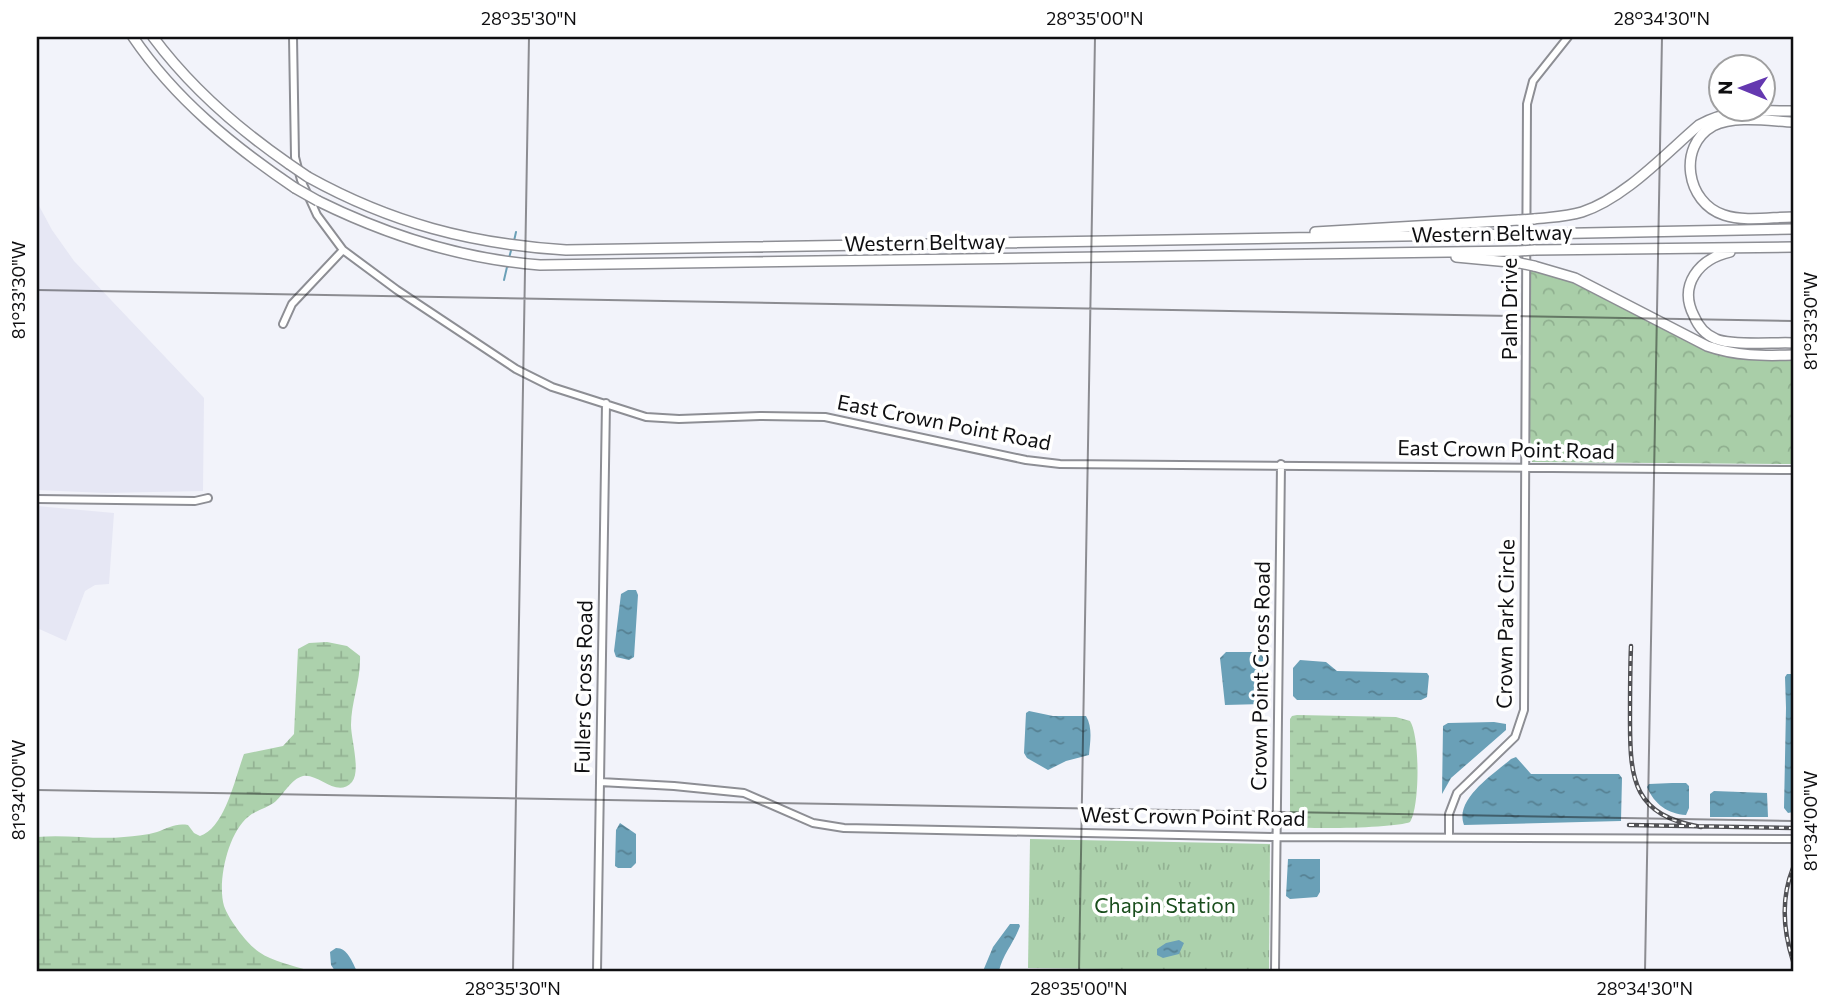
<svg xmlns="http://www.w3.org/2000/svg" width="1830" height="1008" font-family="Commissioner,sans-serif">
<style>
.built{fill:#e6e7f4}
.forest{fill:url(#forest-crowns)}
.wetland{fill:url(#wetland-marsh)}
.park{fill:url(#park-tufts)}
.water{fill:url(#water-ripples)}
.lines{fill:none;stroke-linecap:round;stroke-linejoin:round}
.stream{stroke:#6aa0b7;stroke-width:2}
.minor-casing{stroke:#8d8e94;stroke-width:10}
.highway-casing{stroke:#8d8e94;stroke-width:12}
.minor{stroke:#fff;stroke-width:6}
.highway{stroke:#fff;stroke-width:9}
.rail-casing{stroke:#515155;stroke-width:4.5}
.rail{stroke:#fff;stroke-width:2;stroke-dasharray:5;stroke-linecap:butt}
.highway-bridge-casing{stroke:#8d8e94;stroke-width:12;stroke-linecap:butt}
.highway-bridge{stroke:#fff;stroke-width:9}
.ticks{fill:none;stroke:#0f0f11;stroke-width:2;stroke-opacity:0.45}
.labels{text-anchor:middle;stroke-width:7;stroke-linejoin:round;paint-order:stroke}
.street-label{font-size:21px;fill:#0f0f11;stroke:#fff}
.park-label{font-size:21px;fill:#1a4e1d;stroke:#fff}
.neatline{fill:none;stroke:#0f0f11;stroke-width:2.5}
.ticks-label{font-size:18px;text-anchor:middle;fill:#0f0f11}
</style>
<defs>
<pattern id="forest-crowns" width="20" height="18" patternUnits="userSpaceOnUse" patternTransform="scale(1.75)"><rect width="20" height="18" fill="#a9cea8"/><path d="M2 6a3 3 0 1 1 6 0M12 15a3 3 0 1 1 6 0" fill="none" stroke="#90b090"/></pattern>
<pattern id="wetland-marsh" width="20" height="14" patternUnits="userSpaceOnUse" patternTransform="scale(1.75)"><rect width="20" height="14" fill="#acd1ac"/><path d="M1 5h8M5 5V1M11 12h8M15 12V8" fill="none" stroke="#93b293"/></pattern>
<pattern id="park-tufts" width="24" height="20" patternUnits="userSpaceOnUse" patternTransform="scale(1.75)"><rect width="24" height="20" fill="#acd1ac"/><path d="M3 7l-1-3M5 7V3M7 7l1-3M15 17l-1-3M17 17v-4M19 17l1-3" fill="none" stroke="#93b293"/></pattern>
<pattern id="water-ripples" width="26" height="14" patternUnits="userSpaceOnUse" patternTransform="scale(1.75)"><rect width="26" height="14" fill="#6aa0b7"/><path d="M2 4q2-2 4 0t4 0M15 11q2-2 4 0t4 0" fill="none" stroke="#568193"/></pattern>
</defs>
<rect width="100%" height="100%" fill="#f2f3fa"/>
<path class="built" d="M37 202 52 230 74 261 204 398 203 491 105 493 37 490Z
M37 506 114 513 109 584 95 585 85 591 66 641 37 628Z"/>
<path class="forest" d="M1526 264 1575 278 1707 346 1793 356V464L1532 462 1527 399Z"/>
<path class="wetland" d="M327 642 347 646 360 656C361 680 351 702 351 725 351 739 361 771 352 782 337 799 319 773 303 776 291 779 284 794 276 801 268 808 256 810 248 817 228 833 217 882 224 906 229 920 247 944 259 952 273 962 293 965 309 971H37V837C66 834 95 840 124 837 135 836 147 835 157 832 169 828 175 823 188 825L194 833 200 836C225 828 235 778 244 754L283 746 294 734 298 649 309 643Z
M1297 715 1396 717 1410 721C1420 736 1420 807 1410 822 1398 828 1303 830 1290 826V719L1292 716Z"/>
<path class="park" d="M1030 839 1270 844 1269 971 1028 968Z"/>
<path class="water" d="M628 590H636L638 595 634 657 629 660 616 657 614 651 621 594Z
M1226 652H1259L1263 654V704L1225 705 1220 658Z
M1300 660 1326 662 1337 671 1427 673 1429 676 1427 697 1421 700H1297L1293 696V668Z
M1787 674H1793V812L1788 813 1784 808 1786 708 1785 677Z
M1029 711 1053 716H1086C1093 728 1090 742 1089 755L1066 761 1048 770 1027 758 1024 753 1026 713Z
M1494 722 1506 724V730L1451 778 1442 794 1443 726 1448 723Z
M1516 757 1531 774H1619L1622 778 1621 821 1464 825C1454 799 1494 774 1511 759Z
M1672 783H1686L1689 786V808L1686 815C1668 814 1654 804 1647 787L1649 784Z
M1714 791 1767 793 1768 817H1710V794Z
M620 823 636 834V863L631 868H618L615 866 616 830Z
M1288 859H1320V892L1317 897 1290 899 1286 896Z
M1010 924H1019L1020 926C1014 943 1003 954 999 971H983L993 947Z
M1179 940 1184 943 1179 954 1163 958 1157 955V949L1166 943Z
M336 948C348 948 352 962 357 971H335L331 965 330 952Z"/>
<g class="lines">
<path class="stream" d="M514 241 516 232
M509 258 512 247
M504 280 507 267"/>
<defs>
<path id="minor" d="M293 37 295 157 301 180 317 215 343 250 397 290 516 369 552 387 646 417 679 419 760 416 825 417 1026 460 1060 464 1793 470
M283 324 292 304 343 250
M37 499 195 501 208 498
M600 782 674 786 744 793 813 823 844 828 1276 837 1793 839
M1449 837V814L1457 793 1515 737 1524 710 1527 104 1533 81 1568 37
M597 971 606 403
M1275 971 1281 464"/>
<path id="highway" d="M133 37C175 99 233 146 295 188
M153 37C191 88 237 128 289 164
M1793 122C1770 121 1735 115 1713 126 1677 146 1686 203 1724 215 1744 222 1772 217 1793 217
M308 177C391 223 471 244 566 250L1519 234
M318 201C389 236 461 259 540 265L1519 251
M1534 219C1550 217 1566 217 1582 212 1625 198 1665 154 1699 125 1730 108 1759 111 1793 111
M1315 232 1519 220
M1533 234 1793 229
M1534 250 1793 247
M1730 252C1699 259 1678 285 1694 316 1698 326 1706 335 1716 339 1732 346 1775 342 1793 343
M1456 257 1520 263
M1534 266 1575 278 1707 346C1736 356 1763 356 1793 355"/>
</defs>
<use href="#minor" class="minor-casing"/>
<use href="#highway" class="highway-casing"/>
<use href="#minor" class="minor"/>
<use href="#highway" class="highway"/>
<defs>
<path id="rail" d="M1631 646C1630 671 1630 696 1630 721 1630 782 1634 815 1701 827
M1629 825 1793 828
M1793 868C1781 898 1783 930 1793 961"/>
</defs>
<use href="#rail" class="rail-casing"/>
<use href="#rail" class="rail"/>
<defs>
<path id="highway-bridge" d="M289 164 308 177
M295 188 318 201
M1519 220 1534 219
M1519 234H1533
M1519 251 1534 250
M1520 263 1534 266"/>
</defs>
<use href="#highway-bridge" class="highway-bridge-casing"/>
<use href="#highway-bridge" class="highway-bridge"/>
</g>
<path class="ticks" d="M37 290 1793 321M37 790 1793 821M513 971 529 37M1079 971 1095 37M1645 971 1662 37"/>
<g class="labels">
<g class="street-label">
<text transform="translate(1492 234) rotate(-1)" y="7">Western Beltway</text>
<text transform="translate(925 243) rotate(-1)" y="7">Western Beltway</text>
<text transform="translate(1510 309) rotate(-90)" y="7">Palm Drive</text>
<text transform="translate(944 423) rotate(11)" y="7">East Crown Point Road</text>
<text transform="translate(1506 450) rotate(1)" y="7">East Crown Point Road</text>
<text transform="translate(1506 624) rotate(-89)" y="7">Crown Park Circle</text>
<text transform="translate(1261 676) rotate(-89)" y="7">Crown Point Cross Road</text>
<text transform="translate(584 687) rotate(-89)" y="7">Fullers Cross Road</text>
<text transform="translate(1193 817) rotate(1)" y="7">West Crown Point Road</text>
</g>
<g class="park-label">
<text x="1165" y="913">Chapin Station</text>
</g>
</g>
<rect width="1830" height="1008" fill="none" stroke="#ffffff" stroke-width="77"/>
<g transform="translate(1742 88) rotate(271)"><circle r="33" fill="#ffffff" stroke="#9f9fa0" stroke-width="2"/>
<path d="M0-5L12 26L0 18L-12 26Z" fill="#6438b0"/>
<text y="-10" font-size="19" font-weight="bold" text-anchor="middle" fill="#0f0f11">N</text>
</g>
<rect x="38" y="38" width="1754" height="932" class="neatline"/>
<g class="ticks-label">
<text x="529" y="25">28°35'30"N</text>
<text x="1095" y="25">28°35'00"N</text>
<text x="1662" y="25">28°34'30"N</text>
<text transform="translate(19 290) rotate(-90)" y="6">81°33'30"W</text>
<text transform="translate(1811 321) rotate(-90)" y="6">81°33'30"W</text>
<text transform="translate(19 790) rotate(-90)" y="6">81°34'00"W</text>
<text transform="translate(1811 821) rotate(-90)" y="6">81°34'00"W</text>
<text x="513" y="995">28°35'30"N</text>
<text x="1079" y="995">28°35'00"N</text>
<text x="1645" y="995">28°34'30"N</text>
</g>
</svg>
